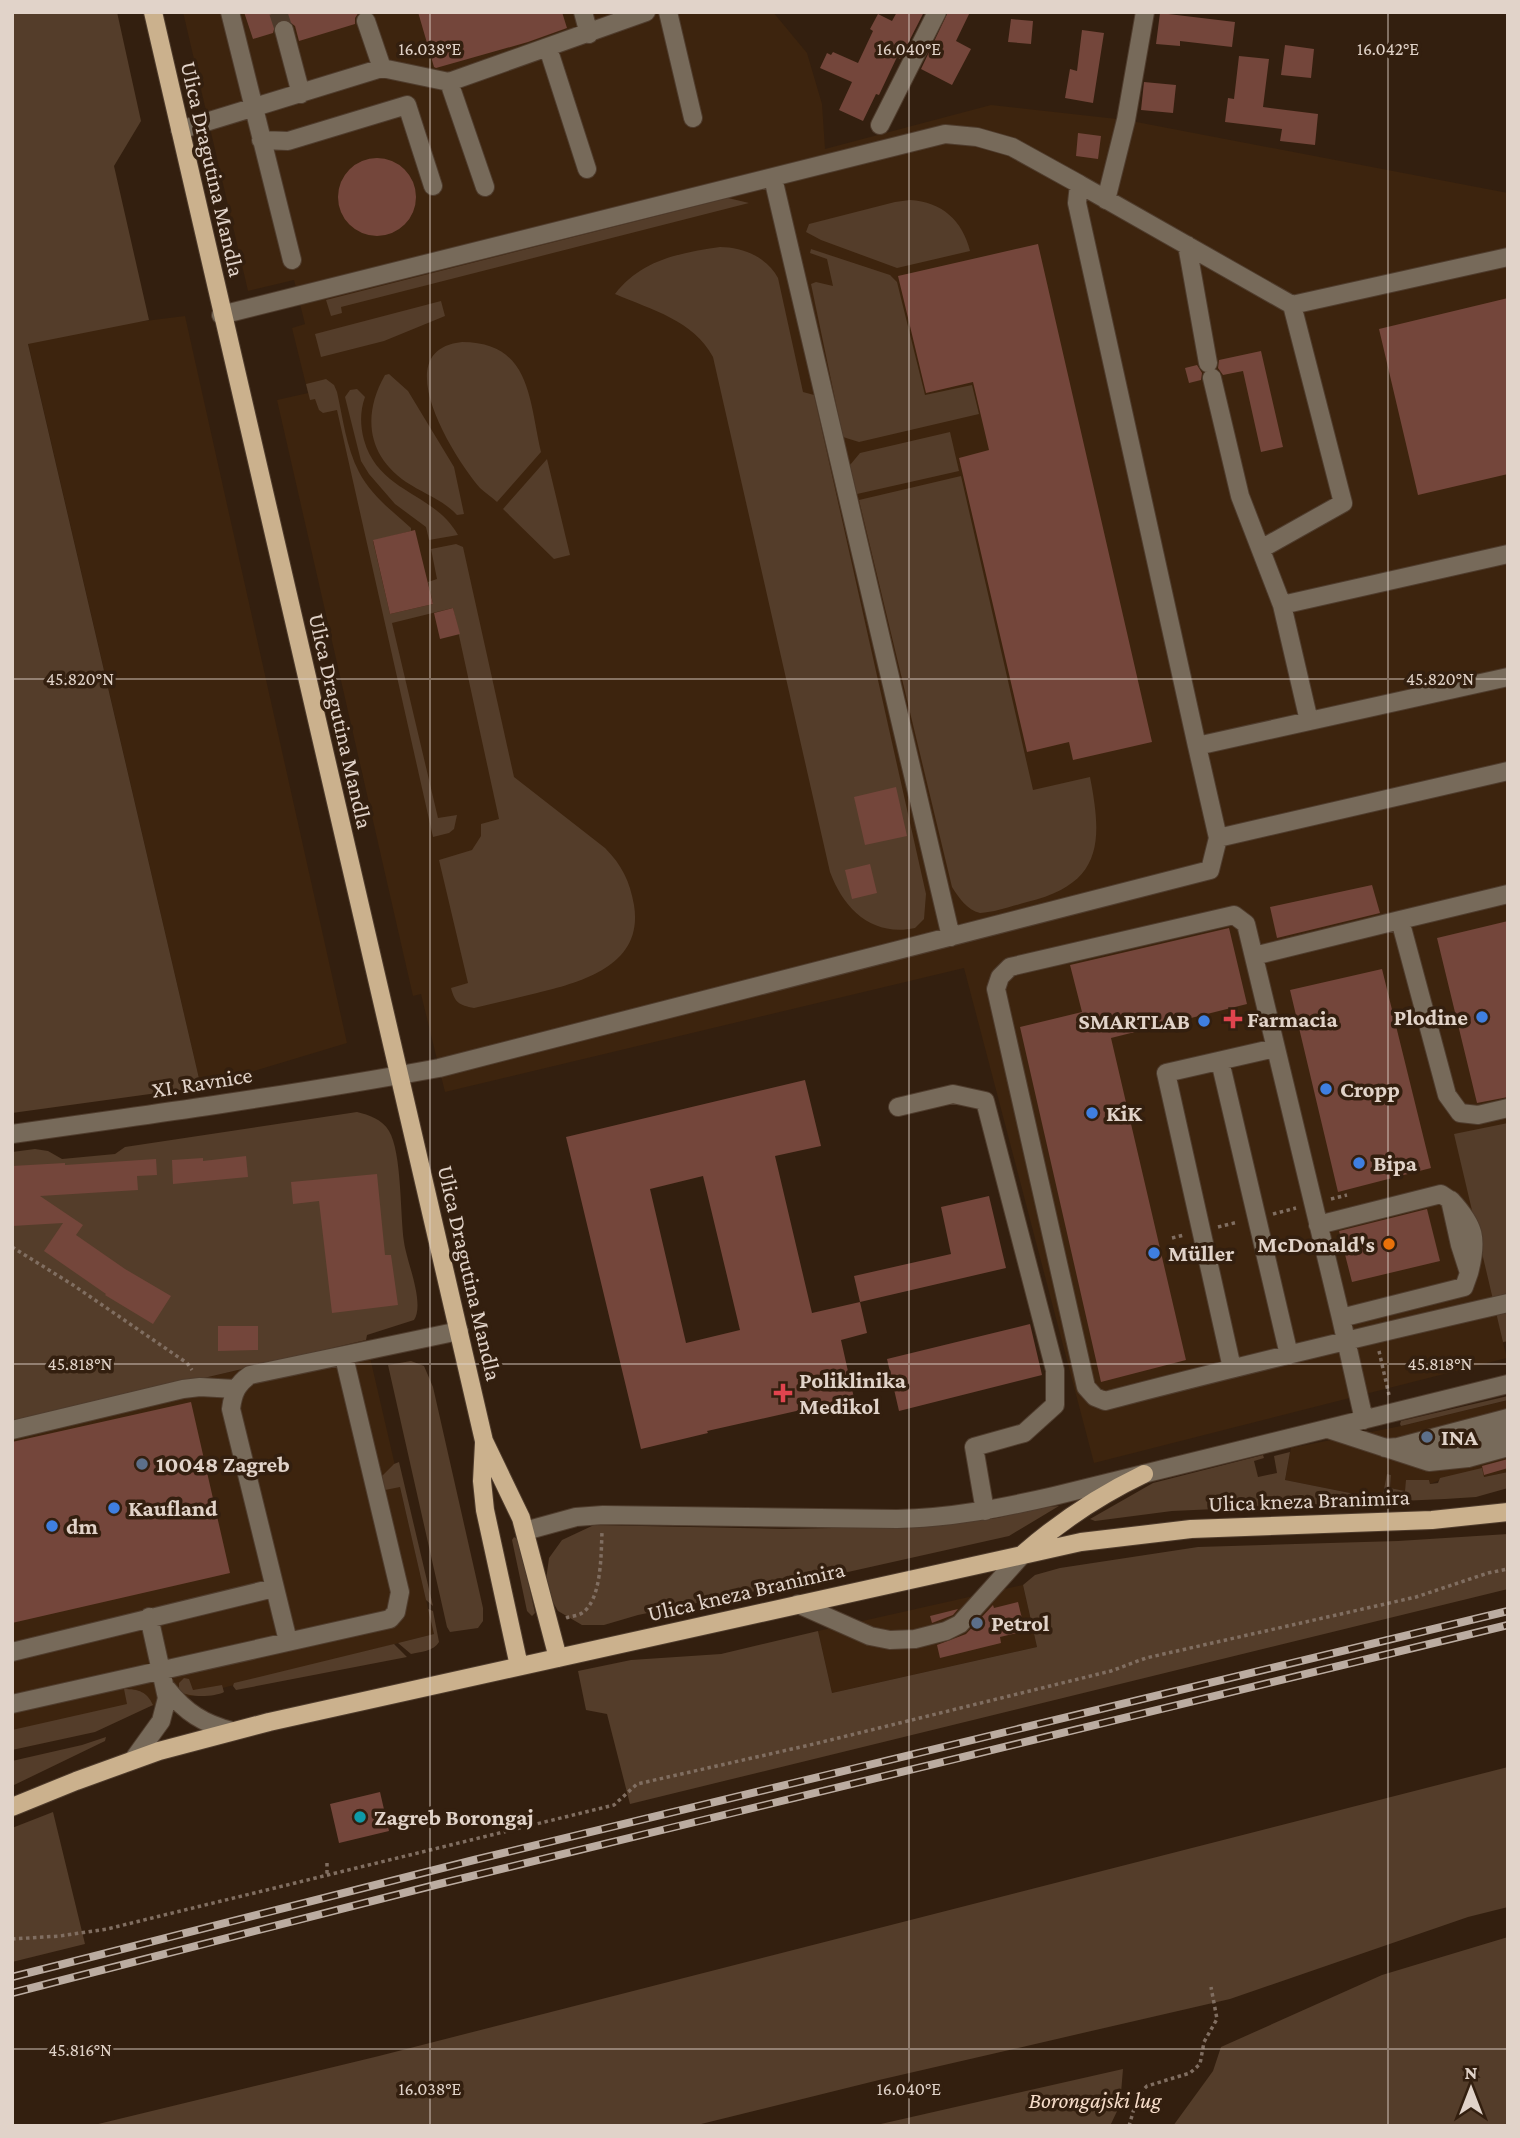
<svg xmlns="http://www.w3.org/2000/svg" width="1520" height="2138" font-family="'Crimson Pro',serif">
<style>
.built{fill:#3d240e}
.green{fill:#543d2a}
.building{fill:#74463b;fill-rule:evenodd}
.lines{fill:none;stroke-linecap:round;stroke-linejoin:round}
.minor-tunnel{stroke:#4d3a2b;stroke-width:18;stroke-dasharray:18 9;stroke-linecap:butt}
.minor-casing{stroke:#4f3c2d;stroke-width:20}
.major-casing{stroke:#4f3c2d;stroke-width:20}
.path{stroke:#806e61;stroke-width:3.5;stroke-dasharray:3.5 3.5;stroke-linecap:butt}
.minor{stroke:#776a5a;stroke-width:18}
.major{stroke:#cbb18d;stroke-width:18}
.rail-casing{stroke:#bbaca1;stroke-width:8}
.rail{stroke:#331f0f;stroke-width:5;stroke-dasharray:16;stroke-linecap:butt}
.ticks{fill:none;stroke:#e1d3c9;stroke-width:2;stroke-opacity:0.45}
.shop-dot{fill:#3f7fe0;stroke:#331f0f;stroke-width:2.5}
.health-dot{fill:#e0444e;stroke:#331f0f;stroke-width:2.5}
.food-dot{fill:#e8710a;stroke:#331f0f;stroke-width:2.5}
.service-dot{fill:#5c6f8a;stroke:#331f0f;stroke-width:2.5}
.culture-dot{fill:#0f9aa8;stroke:#331f0f;stroke-width:2.5}
.labels{text-anchor:middle;stroke-width:7;stroke-linejoin:round;paint-order:stroke}
.street-label{font-size:23px;fill:#e1d3c9;stroke:#331f0f}
.poi-label{font-size:23px;font-weight:bold;fill:#e1d3c9;stroke:#331f0f;text-anchor:start}
.park-label{font-size:23px;font-style:italic;fill:#f7ddca;stroke:#331f0f}
.ticks-label{font-size:18px;text-anchor:middle;fill:#e1d3c9;stroke:#331f0f;stroke-width:7;stroke-linejoin:round;paint-order:stroke}
</style>
<rect width="100%" height="100%" fill="#331f0f"/>
<path class="built" d="M183 12H773L807 53 822 104 825 149 991 105 1126 120 1508 193V1341L1503 1343 1507 1358 1094 1463 964 968 445 1092 421 994 413 996 277 400 308 393 292 328 305 324 294 280 248 291Z
M185 316 347 1043 201 1087 28 343 129 323Z
M366 1340 434 1634 81 1724 12 1739V1423Z
M1508 1400V1472L1484 1477 1440 1480 1430 1484 1429 1480H1407L1405 1491 1390 1488 1391 1475 1388 1474 1383 1494 1360 1495 1285 1480 1291 1448 1401 1426Z
M1023 1585 1037 1647 832 1693 818 1631Z"/>
<path class="green" d="M12 12H117L141 121 114 166 149 320 28 344 201 1087 12 1113Z
M728 198 749 203 341 307 342 313 331 316 326 300Z
M910 200C942 202 962 220 970 251L897 268 821 240 806 232 809 224 895 202Z
M720 247C742 247 767 257 778 278L803 392 814 395 926 894 924 919 915 928C873 937 844 910 830 872L713 357C693 320 652 310 615 294 641 260 679 253 720 247Z
M811 249 890 275 897 282 925 395 972 385 979 414 859 442 843 437 811 284 816 282 833 286 827 259 810 253Z
M441 301 445 316 384 341 321 357 315 334Z
M462 342C531 342 529 400 541 452L497 502C492 497 485 493 480 488 455 459 385 350 462 342Z
M389 374 408 391 454 467 464 514 457 515C444 501 427 495 411 485 368 459 361 417 385 375Z
M326 379 334 385 337 392C343 418 346 447 359 472 370 494 392 511 411 528V531L373 541 390 614 433 604 428 582 437 579 431 549 456 544 463 547 514 777 605 848C622 865 630 882 634 905 644 966 581 982 537 993 516 998 495 1003 474 1008 459 1005 455 1003 451 988L468 983 439 860 472 850 481 836V824L499 819 453 608 392 623 438 818 457 815 454 829 449 833 433 837 337 410 323 413 319 410 315 399 310 400 306 384Z
M357 389 365 397C360 411 360 425 364 440 379 493 434 492 458 535L429 540 426 527 395 504 369 474 361 461 345 397 350 390Z
M950 432 959 471 857 494 850 465 860 453Z
M547 459 570 555 554 559 503 509Z
M961 476 1033 790 1090 777C1103 843 1102 884 1027 902 1012 906 996 912 980 913 967 910 959 898 952 887L859 500Z
M357 1112C369 1115 382 1119 389 1131 402 1153 400 1214 404 1242 407 1263 425 1303 414 1320L367 1335 366 1340 12 1423V1152L35 1149 48 1151 62 1159 115 1154 125 1147Z
M1508 1123V1341L1503 1342 1454 1134Z
M411 1361 424 1366 433 1387 483 1608V1621L478 1628 450 1632 447 1627 388 1365Z
M1508 1396V1400L1401 1426 1400 1424 1401 1421Z
M1290 1452 1285 1480 1360 1495 1383 1494 1387 1474 1391 1475 1390 1488 1405 1491 1406 1480H1429L1430 1484 1438 1483 1440 1478 1482 1468 1484 1477 1508 1472V1488L1476 1497 1445 1499 1172 1511 1095 1521 1090 1519 1153 1483 1263 1455 1264 1458 1254 1461 1258 1477 1277 1473 1274 1456Z
M399 1462 433 1606 426 1600 400 1487 385 1490 382 1476 394 1464Z
M1059 1506 1009 1536 839 1574 638 1615 604 1625H582L558 1611 550 1597 546 1580 549 1558 562 1540 594 1525 783 1529 932 1526 997 1518 1038 1508Z
M1508 1534V1589L630 1804 607 1714 586 1710 578 1671 631 1660 721 1654 818 1631 832 1693 1037 1647 1023 1585 1035 1575 1060 1568 1198 1547 1398 1541Z
M514 1537 519 1540 535 1613 532 1616 527 1611 512 1540Z
M428 1609 433 1611 439 1642C434 1651 420 1652 411 1654L398 1643 434 1634Z
M394 1644 407 1657 236 1690 233 1686 234 1683Z
M184 1678 189 1679 193 1690 222 1685 224 1692C215 1697 188 1698 179 1691V1683Z
M124 1689C139 1689 147 1692 153 1705L95 1732 12 1750V1730L127 1704Z
M106 1737 105 1741 12 1786V1761L82 1745Z
M1508 1767V1907L1468 1917 1230 1999 879 2080 693 2126H90L379 2056Z
M53 1812 85 1944 12 1962V1828Z
M1508 1937V2126H1173L1213 2071 1221 2047 1382 1975Z
M1123 2069 1120 2105 1110 2126H872Z"/>
<path class="building" d="M244 12H359L355 18V24L299 41 295 26 286 19 276 22 273 33 253 39Z
M418 12H562L567 28 528 42 436 68 434 67Z
M897 12H924L900 59 897 57 879 95 876 94 863 121 839 110 852 82 820 68 827 53 831 55 833 52 858 63 873 31 870 29 878 14 892 21Z
M948 12H970L956 41 971 49 952 85 921 69Z
M1160 13 1235 22 1232 47 1180 41V46L1156 44Z
M1011 19 1033 21 1031 44 1008 42Z
M1082 30 1104 33 1093 103 1065 98 1070 69 1077 71Z
M1285 45 1314 49 1311 78 1281 75Z
M1239 56 1269 59 1263 107 1318 114 1315 145 1280 141 1282 129 1225 122 1228 98 1234 99Z
M1144 82 1176 85 1173 113 1141 110Z
M1078 133 1101 136 1098 159 1076 156Z
M338 197a39 39 0 1 1 78 0a39 39 0 1 1-78 0Z
M1038 244 1152 742 1073 760 1069 742 1027 752 959 458 989 450 973 382 926 393 898 276Z
M1508 298V474L1418 495 1379 329Z
M1261 351 1283 447 1261 452 1243 371 1223 375 1218 368 1219 360Z
M1197 365 1202 373 1201 380 1189 383 1185 368Z
M415 530 433 604 390 614 373 540Z
M453 608 460 634 440 639 434 613Z
M896 787 907 836 865 845 854 797Z
M870 864 877 893 852 899 845 870Z
M1372 885 1380 913 1277 938 1270 907Z
M1508 921V1097L1477 1103 1437 938Z
M1229 928 1247 1004 1111 1038 1186 1360 1101 1382 1020 1027 1082 1012 1070 965Z
M1382 969 1431 1168 1338 1192 1290 990Z
M805 1080 821 1146 775 1156 812 1313 860 1302 867 1333 841 1340 854 1398 707 1431 708 1433 641 1449 566 1137ZM703 1176 740 1330 686 1343 650 1189Z
M246 1156 248 1177 173 1184 172 1160 203 1158V1161Z
M156 1159 157 1175 137 1176 138 1190 40 1196 83 1225 76 1235 125 1269 171 1296 153 1324 105 1295 106 1294 44 1251 63 1223 12 1226V1166L65 1163V1165Z
M377 1174 385 1255H391L398 1305 332 1313 319 1201 293 1204 291 1182Z
M989 1196 1006 1268 860 1302 854 1276 951 1254 941 1207Z
M1427 1209 1440 1261 1352 1282 1339 1231Z
M1030 1324 1042 1375 899 1411 887 1359Z
M218 1326H258V1350L218 1351Z
M191 1402 230 1573 12 1623V1442Z
M1508 1459V1468L1484 1475 1482 1466Z
M1018 1602 1025 1631 1000 1637 1001 1643 940 1658 937 1645 966 1634 993 1605 994 1608Z
M958 1609 953 1615 932 1623 930 1616Z
M380 1792 389 1831 339 1843 330 1804Z"/>
<g class="lines">
<path class="minor-tunnel" d="M278 12 284 30"/>
<defs>
<path id="minor" d="M230 12 292 260
M583 12 589 34
M668 12 693 118
M284 30 301 94
M548 48 587 169
M382 68 449 82 646 12
M449 82 485 187
M880 125 937 12
M180 130 382 68 366 21
M261 140 288 141 407 105 433 186
M773 178 951 937
M1079 184 1292 305 1508 257
M1106 200 1126 120 1145 12
M1187 245 1208 363
M221 315 945 134 977 137 1012 147 1079 184 1077 203 1197 746 1508 677
M1212 378 1240 496 1282 605
M1261 549 1343 503 1292 305
M1309 721 1282 605 1508 554
M1197 746 1218 838 1508 771
M1508 894 1400 920 1447 1095 1460 1113 1478 1115 1508 1108
M1254 956 1400 920
M1220 1061 1289 1355
M898 1107 953 1094 985 1101 1055 1370V1405L1024 1433 974 1447 985 1511
M12 1134C155 1114 297 1094 439 1068L1210 870 1218 838
M1451 1200C1475 1226 1478 1239 1469 1273
M1318 1225 1441 1194 1450 1200 1460 1245 1469 1273 1464 1287 1341 1318
M1232 1368 1166 1073 1275 1048
M1364 1420 1341 1318 1246 924 1234 915 1010 967 1000 977 996 989 1086 1387 1095 1397 1105 1401C1239 1366 1373 1334 1508 1303
M1328 1429 1429 1462 1468 1458 1508 1447
M12 1430 183 1389 200 1387 235 1389
M1385 1448 1398 1447 1508 1418
M1423 1454 1508 1434
M525 1531 576 1517 603 1515 897 1519C950 1518 1002 1508 1054 1496L1508 1384
M798 1604 870 1636 890 1640 915 1639 946 1631 960 1624 1022 1555
M288 1641 231 1409C233 1393 237 1384 250 1375L459 1331
M12 1652 274 1588
M167 1689C185 1712 204 1724 232 1731
M12 1704 390 1619 396 1612 400 1592 344 1357
M133 1760 161 1721 167 1698 149 1617"/>
<path id="major" d="M153 12 484 1441 521 1518 558 1658
M484 1443 482 1481 485 1510 519 1666
M1024 1553C1062 1520 1100 1495 1144 1474
M12 1807 76 1781 159 1751 269 1722 1081 1542 1191 1529 1432 1520 1508 1512"/>
</defs>
<use href="#minor" class="minor-casing"/>
<use href="#major" class="major-casing"/>
<path class="path" d="M1331 1199 1347 1195
M1273 1214 1296 1208
M1218 1227 1238 1222
M1172 1238 1184 1235
M12 1247 73 1285 187 1363 192 1370
M1379 1351 1389 1395
M566 1618C571 1616 578 1616 582 1613 602 1600 601 1553 602 1532
M327 1863V1875
M12 1939 60 1936 107 1929 614 1805 637 1784 814 1744 1111 1671 1146 1658 1416 1597 1488 1573 1508 1569
M1129 2126 1138 2095 1147 2086 1190 2073 1200 2064 1204 2042 1217 2019 1211 1987"/>
<use href="#minor" class="minor"/>
<use href="#major" class="major"/>
<defs>
<path id="rail" d="M12 1977 474 1860 1508 1611
M12 1993 439 1884 1508 1625"/>
</defs>
<use href="#rail" class="rail-casing"/>
<use href="#rail" class="rail"/>
</g>
<path class="ticks" d="M430 12V2126M909 12V2126M1388 12V2126M12 679H1508M12 1364H1508M12 2049H1508"/>
<g class="shop-dot">
<circle cx="1482" cy="1017" r="7"/>
<circle cx="1204" cy="1021" r="7"/>
<circle cx="1326" cy="1089" r="7"/>
<circle cx="1092" cy="1113" r="7"/>
<circle cx="1359" cy="1163" r="7"/>
<circle cx="1154" cy="1253" r="7"/>
<circle cx="114" cy="1508" r="7"/>
<circle cx="52" cy="1526" r="7"/>
</g>
<g class="health-dot">
<path d="M1229.5 1008.5h7v7h7v7h-7v7h-7v-7h-7v-7h7z"/>
<path d="M779.5 1382.5h7v7h7v7h-7v7h-7v-7h-7v-7h7z"/>
</g>
<circle class="food-dot" cx="1389" cy="1244" r="7"/>
<g class="service-dot">
<circle cx="1427" cy="1437" r="7"/>
<circle cx="142" cy="1464" r="7"/>
<circle cx="977" cy="1623" r="7"/>
</g>
<circle class="culture-dot" cx="360" cy="1817" r="7"/>
<g class="labels">
<g class="street-label">
<text transform="translate(213 169) rotate(77)" y="8">Ulica Dragutina Mandla</text>
<text transform="translate(341 721) rotate(77)" y="8">Ulica Dragutina Mandla</text>
<text transform="translate(202 1082) rotate(-9)" y="8">XI. Ravnice</text>
<text transform="translate(470 1273) rotate(77)" y="8">Ulica Dragutina Mandla</text>
<text transform="translate(1309 1500) rotate(-2)" y="8">Ulica kneza Branimira</text>
<text transform="translate(746 1591) rotate(-13)" y="8">Ulica kneza Branimira</text>
</g>
<g class="poi-label">
<text x="1468" y="1025" text-anchor="end">Plodine</text>
<text x="1247" y="1027">Farmacia</text>
<text x="1190" y="1029" text-anchor="end">SMARTLAB</text>
<text x="1340" y="1097">Cropp</text>
<text x="1106" y="1121">KiK</text>
<text x="1373" y="1171">Bipa</text>
<text x="1375" y="1252" text-anchor="end">McDonald's</text>
<text x="1168" y="1261">Müller</text>
<text x="799" y="1388">Poliklinika<tspan x="799" dy="26">Medikol</tspan></text>
<text x="1441" y="1445">INA</text>
<text x="156" y="1472">10048 Zagreb</text>
<text x="128" y="1516">Kaufland</text>
<text x="66" y="1534">dm</text>
<text x="991" y="1631">Petrol</text>
<text x="374" y="1825">Zagreb Borongaj</text>
</g>
<g class="park-label">
<text x="1095" y="2108">Borongajski lug</text>
</g>
</g>
<g class="ticks-label">
<text x="430" y="55">16.038°E</text>
<text x="909" y="55">16.040°E</text>
<text x="1388" y="55">16.042°E</text>
<text x="80" y="685">45.820°N</text>
<text x="1440" y="685">45.820°N</text>
<text x="80" y="1370">45.818°N</text>
<text x="1440" y="1370">45.818°N</text>
<text x="80" y="2056">45.816°N</text>
<text x="430" y="2095">16.038°E</text>
<text x="909" y="2095">16.040°E</text>
</g>
<rect width="1520" height="2138" fill="none" stroke="#e1d3c9" stroke-width="28"/>
<g transform="translate(1471 2089)" stroke="#331f0f" stroke-width="5" paint-order="stroke">
<path d="M0-5L12 26L0 18L-12 26Z" fill="#e1d3c9"/>
<text y="-10" font-size="19" font-weight="bold" text-anchor="middle" fill="#e1d3c9">N</text>
</g>
</svg>
